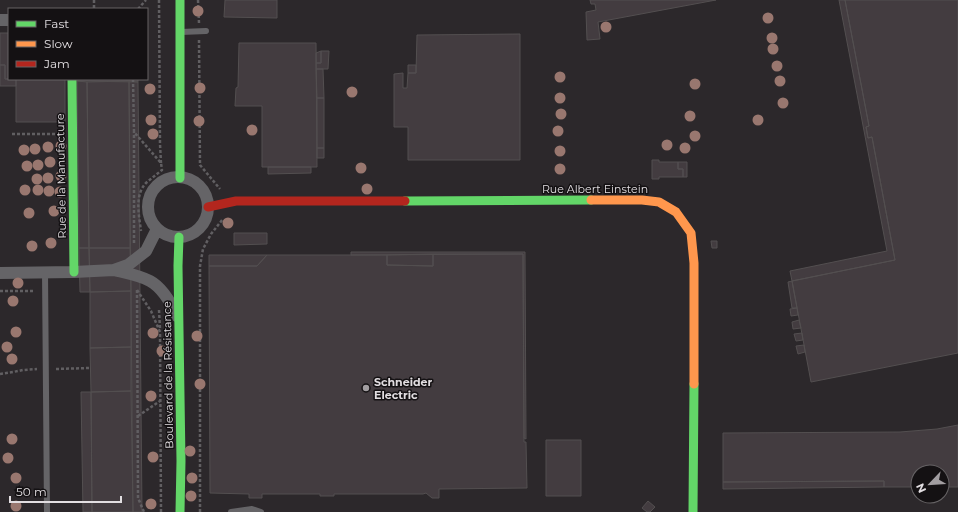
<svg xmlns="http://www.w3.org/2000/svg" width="958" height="512" font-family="Montserrat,sans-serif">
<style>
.building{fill:#433c40;stroke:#534f50}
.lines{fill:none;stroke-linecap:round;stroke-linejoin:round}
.path{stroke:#615f62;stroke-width:2.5;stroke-dasharray:3 2;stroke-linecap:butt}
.lane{stroke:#656467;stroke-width:6}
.street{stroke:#656467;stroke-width:12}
.fast{stroke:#63d668;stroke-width:9}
.slow{stroke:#ff974d;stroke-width:9}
.jam{stroke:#b3261e;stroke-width:9}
.tree{fill:#99776f}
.poi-dot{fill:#a29ea1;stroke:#141113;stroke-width:1.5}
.labels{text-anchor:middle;stroke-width:3;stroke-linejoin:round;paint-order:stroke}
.street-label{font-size:11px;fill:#e2dee1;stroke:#141113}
.poi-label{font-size:11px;font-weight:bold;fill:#e2dee1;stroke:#141113;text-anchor:start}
</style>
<rect width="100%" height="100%" fill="#2c282b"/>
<path class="building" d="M225 0H277V18L224 17Z
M590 0H716L598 22 600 39 587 40 586 12 596 10 595 4H591Z
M839 0H845L869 126 866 127 868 138 872 137 895 260 792 281 790 271 887 251Z
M845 0H958V353L811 382 792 281 895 260 872 137 868 138 866 127 869 126Z
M0 33H9V79H5V65H0Z
M520 34V160H408V127H394V74L403 73V88H407L408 73H416L417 35Z
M239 43H316L317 167H262V106H235L236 88 238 87Z
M321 51V63H316V53Z
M321 51H329L328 69H316V63H321Z
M0 65H5V79H16V86H0Z
M408 65H416V73H408Z
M316 69H323L324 98H317Z
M16 79H65V122H16Z
M77 79H138V82L77 81Z
M77 81 87 82 89 248H79Z
M129 81 138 82 142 512H133Z
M129 81 130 248H89L87 82Z
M317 98H324V148H317Z
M317 148H324V158H317Z
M652 160H659V162H678V169H683V177H659V179H652Z
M678 162H687V177H683V169H678Z
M268 167H311V173L268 174Z
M234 233H267V244L234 245Z
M711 241H717V248H712Z
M79 248H89L90 292H80Z
M89 248H130L131 291 90 292Z
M351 252H525L526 439 524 438 523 254 351 255Z
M433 254H523L524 438V442H526L527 488 439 489V498H432L426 493 423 494H334V496H320V494H262V498H249V494L210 493 209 266H257L267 255H387V265L433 266Z
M433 254V266L387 265V255Z
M209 255H267L257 266H209Z
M792 281 797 308H792L788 282Z
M131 291V347L90 348V292Z
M797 308 798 315 791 316 790 309Z
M799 320 801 328 793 329 792 322Z
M802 333 803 340 796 341 794 334Z
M804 345 805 352 798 354 796 346Z
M131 347V391L91 392 90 348Z
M131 391 133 512H92L91 392Z
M81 392H91L92 512H83Z
M958 425V487H942V472H918V487H884V481L723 482V433L900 432 937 429Z
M546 440H581V496H546Z
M884 481V487L723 489V482Z
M648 501 655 507 650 512H647L642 508Z"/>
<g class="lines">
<path class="path" d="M94 0V9
M159 0 160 144 161 163
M198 0 199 23
M138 9 146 0
M199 40 200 165 220 189
M133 79 134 132 161 163 162 170C157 174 152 178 147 182 134 194 139 215 141 231
M12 134H58
M134 243V132
M137 290 151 311 160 332 161 512
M137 290 138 498 144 512
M0 291H35
M159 310 160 329
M56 369 90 368
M0 374 13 372 23 370 37 369
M138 416 160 401
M200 512V266L203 249 211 234 223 219"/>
<path class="lane" d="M181 32 206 31
M45 272 47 512
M231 512 252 509 261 512"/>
<path class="street" d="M0 20H9
M148 207a30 30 0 1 1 60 0a30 30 0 1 1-60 0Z
M114 270C125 273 139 275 150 281 163 288 171 303 177 316
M0 273 74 272 114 270 128 265 146 251 157 229"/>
<path class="fast" d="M180 0V178
M72 79 74 272
M405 201 591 200
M179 237 178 266 181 461 180 512
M693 512 694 384"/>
<path class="slow" d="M591 200H642L659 202 676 212 691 233 694 263V384"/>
<path class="jam" d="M208 207 236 201H405"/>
</g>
<g class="tree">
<circle cx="198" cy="11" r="5.5"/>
<circle cx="768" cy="18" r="5.5"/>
<circle cx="606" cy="27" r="5.5"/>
<circle cx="772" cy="38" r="5.5"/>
<circle cx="773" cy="49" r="5.5"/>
<circle cx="777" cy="66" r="5.5"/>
<circle cx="560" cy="77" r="5.5"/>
<circle cx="780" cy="81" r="5.5"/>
<circle cx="695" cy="84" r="5.5"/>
<circle cx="200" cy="88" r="5.5"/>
<circle cx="150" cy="89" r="5.5"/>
<circle cx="352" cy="92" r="5.5"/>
<circle cx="560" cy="98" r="5.5"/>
<circle cx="783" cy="103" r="5.5"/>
<circle cx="561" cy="114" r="5.5"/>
<circle cx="690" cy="116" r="5.5"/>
<circle cx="151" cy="120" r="5.5"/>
<circle cx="758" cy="120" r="5.5"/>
<circle cx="199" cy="121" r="5.5"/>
<circle cx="252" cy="130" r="5.5"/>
<circle cx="558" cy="131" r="5.5"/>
<circle cx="153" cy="134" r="5.5"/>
<circle cx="695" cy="136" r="5.5"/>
<circle cx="667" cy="145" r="5.5"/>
<circle cx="61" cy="146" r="5.5"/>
<circle cx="48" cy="147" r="5.5"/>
<circle cx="685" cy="148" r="5.5"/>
<circle cx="35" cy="149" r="5.5"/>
<circle cx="24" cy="150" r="5.5"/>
<circle cx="560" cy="151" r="5.5"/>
<circle cx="50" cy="162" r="5.5"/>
<circle cx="38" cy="165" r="5.5"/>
<circle cx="27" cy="166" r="5.5"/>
<circle cx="361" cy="168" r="5.5"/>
<circle cx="560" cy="169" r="5.5"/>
<circle cx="61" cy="176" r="5.5"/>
<circle cx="48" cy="178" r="5.5"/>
<circle cx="37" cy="179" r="5.5"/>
<circle cx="367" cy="189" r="5.5"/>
<circle cx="25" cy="190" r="5.5"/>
<circle cx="38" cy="190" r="5.5"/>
<circle cx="49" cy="191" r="5.5"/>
<circle cx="60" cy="192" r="5.5"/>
<circle cx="54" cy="211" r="5.5"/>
<circle cx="29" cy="213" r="5.5"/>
<circle cx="228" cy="223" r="5.5"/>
<circle cx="51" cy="243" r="5.5"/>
<circle cx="32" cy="246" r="5.5"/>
<circle cx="18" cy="283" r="5.5"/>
<circle cx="13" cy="301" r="5.5"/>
<circle cx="16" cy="332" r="5.5"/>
<circle cx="153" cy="333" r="5.5"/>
<circle cx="197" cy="336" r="5.5"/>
<circle cx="7" cy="347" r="5.5"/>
<circle cx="162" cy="351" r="5.5"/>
<circle cx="12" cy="359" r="5.5"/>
<circle cx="200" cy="384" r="5.5"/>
<circle cx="151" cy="396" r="5.5"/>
<circle cx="12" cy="439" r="5.5"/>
<circle cx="190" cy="451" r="5.5"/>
<circle cx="153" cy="457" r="5.5"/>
<circle cx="8" cy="458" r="5.5"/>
<circle cx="16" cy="478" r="5.5"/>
<circle cx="192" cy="478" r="5.5"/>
<circle cx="191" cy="496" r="5.5"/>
<circle cx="151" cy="504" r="5.5"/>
<circle cx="16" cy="506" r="5.5"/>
</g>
<circle class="poi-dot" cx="366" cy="388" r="4"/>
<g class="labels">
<g class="street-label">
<text transform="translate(61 176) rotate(-91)" y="4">Rue de la Manufacture</text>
<text x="595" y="193">Rue Albert Einstein</text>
<text transform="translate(168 375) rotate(-91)" y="4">Boulevard de la Résistance</text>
</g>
<g class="poi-label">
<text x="374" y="386">Schneider<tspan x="374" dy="13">Electric</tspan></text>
</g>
</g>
<rect x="8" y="8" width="140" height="72" fill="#141113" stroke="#666365"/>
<rect x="16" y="21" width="20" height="6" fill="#63d668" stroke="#666365"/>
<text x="44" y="28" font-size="12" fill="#e2dee1">Fast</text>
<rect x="16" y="41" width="20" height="6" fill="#ff974d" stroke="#666365"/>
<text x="44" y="48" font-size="12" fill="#e2dee1">Slow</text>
<rect x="16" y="61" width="20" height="6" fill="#b3261e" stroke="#666365"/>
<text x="44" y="68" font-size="12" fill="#e2dee1">Jam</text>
<g transform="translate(930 484) rotate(245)"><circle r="19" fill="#141113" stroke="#666365"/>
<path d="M0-3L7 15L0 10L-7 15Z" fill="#a29ea1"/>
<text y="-6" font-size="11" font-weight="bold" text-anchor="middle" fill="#e2dee1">N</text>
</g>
<path d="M10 496v6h111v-6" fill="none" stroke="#e2dee1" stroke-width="2"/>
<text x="16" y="496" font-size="12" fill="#e2dee1" stroke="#141113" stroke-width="3" paint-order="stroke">50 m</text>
</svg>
